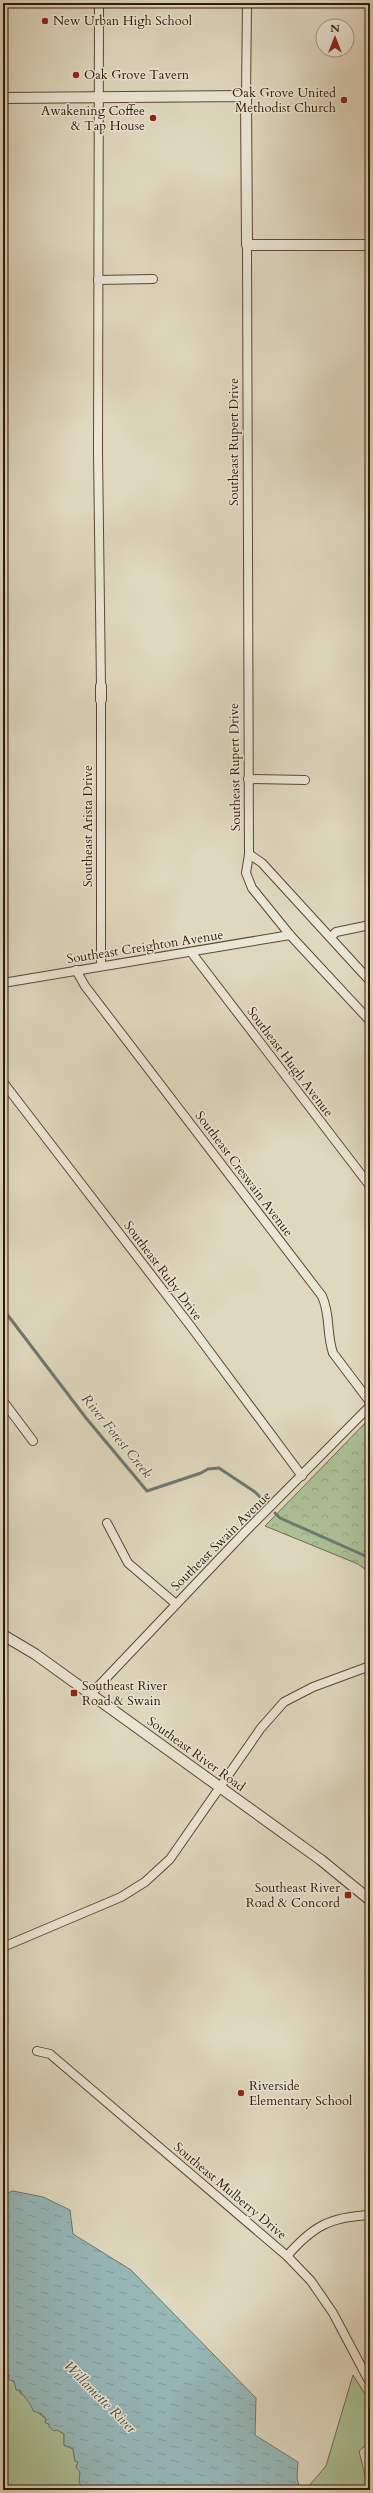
<svg xmlns="http://www.w3.org/2000/svg" width="373" height="2493" font-family="Cardo,serif">
	<style>
		.grass { fill: #acc096; stroke: #6e6c4f }
		.forest { fill: url(#forest-crowns); stroke: #6e6c4f }
		.water { fill: url(#water-ripples); stroke: #6d7872 }
		.lines { fill: none; stroke-linecap: round; stroke-linejoin: round }
		.stream { stroke: #6d7872; stroke-width: 3 }
		.minor-casing { stroke: #5c4736; stroke-width: 10 }
		.tertiary-casing { stroke: #5c4736; stroke-width: 12 }
		.minor { stroke: #eae6d5; stroke-width: 8 }
		.tertiary { stroke: #eae6d5; stroke-width: 10 }
		.poi-dot { fill: #8f2418; stroke: #eae6d5; stroke-width: 1.5 }
		.labels { text-anchor: middle; dominant-baseline: central; stroke-width: 3; stroke-linejoin: round; paint-order: stroke }
		.poi-label { font-size: 13px; fill: #301708; stroke: #eae6d5; text-anchor: start }
		.street-label { font-size: 13px; fill: #301708; stroke: #eae6d5 }
		.water-label { font-size: 14px; font-style: italic; fill: #4f473d; stroke: #eae6d5 }
	</style>
	<defs>
		<pattern id="forest-crowns" width="20" height="18" patternUnits="userSpaceOnUse"><rect width="20" height="18" fill="#acc096"/><path d="M2 6a3 3 0 1 1 6 0M12 15a3 3 0 1 1 6 0" fill="none" stroke="#94a480"/></pattern>
		<pattern id="water-ripples" width="26" height="14" patternUnits="userSpaceOnUse"><rect width="26" height="14" fill="#96b8b9"/><path d="M2 4q2-2 4 0t4 0M15 11q2-2 4 0t4 0" fill="none" stroke="#829d9e"/></pattern>
	</defs>
	<rect width="100%" height="100%" fill="#dfd8be"/>
	<filter id="stains"><feTurbulence type="fractalNoise" baseFrequency=".005" numOctaves="4"/><feColorMatrix values="0 0 0 0 .2 0 0 0 0 .09 0 0 0 0 .02 0 0 0 .5 -.17"/></filter>
	<radialGradient id="worn" r=".72"><stop offset=".6" stop-color="#630" stop-opacity="0"/><stop offset="1" stop-color="#630" stop-opacity=".3"/></radialGradient>
	<!-- grass -->
	<g class="grass">
		<polygon points="3,2364 21,2394 24,2394 36,2411 46,2419 45,2422 64,2434 64,2445 73,2449 75,2461 78,2462 76,2468 80,2472 80,2484 82,2490 3,2490"/>
		<polygon points="353,2375 370,2402 370,2442 359,2451 368,2488 366,2490 310,2490 308,2487 326,2466"/>
	</g>
	<!-- forest -->
	<polygon class="forest" points="370,1418 370,1573 358,1564 265,1526"/>
	<!-- water -->
	<path class="water" d="M 13,2191 L 43,2197 L 70,2210 L 73,2234 L 131,2270 L 256,2398 L 255,2435 L 298,2462 L 297,2478 L 300,2490 L 82,2490 L 79,2481 L 80,2472 L 76,2468 L 78,2462 L 75,2461 L 73,2449 L 64,2445 L 64,2434 L 57,2430 L 54,2431 L 49,2427 L 49,2424 L 45,2423 L 46,2419 L 42,2414 L 33,2411 C 31,2402 21,2394 20,2390 L 16,2390 L 14,2381 L 9,2380 L 9,2375 L 4,2372 L 6,2369 L 3,2364 L 3,2194 Z"/>
	<g class="lines">
		<!-- stream -->
		<g class="stream">
			<polyline points="3,1309 86,1418 147,1491 201,1473 208,1469 219,1468 255,1492 265,1502"/>
			<polyline points="275,1513 280,1518 370,1558"/>
		</g>
		<!-- minor casing -->
		<g class="minor-casing">
			<g id="minor">
				<polyline points="99,3 98,452 101,686"/>
				<polyline points="246,96 247,3"/>
				<polyline points="247,245 249,854 246,873 252,888 290,935 370,1021"/>
				<polyline points="98,280 153,279"/>
				<polyline points="101,700 101,965"/>
				<polyline points="248,779 305,780"/>
				<polyline points="249,854 262,863 370,981"/>
				<polyline points="331,937 336,932 370,925"/>
				<polyline points="191,952 370,1186"/>
				<path d="M 76,970 L 85,986 L 322,1296 C 331,1316 326,1333 333,1353 L 370,1402"/>
				<polyline points="3,983 290,935"/>
				<polyline points="3,1082 192,1328 302,1476"/>
				<polyline points="3,1401 33,1441"/>
				<polyline points="107,1523 128,1563 176,1604"/>
				<polyline points="91,1694 244,1533 370,1406"/>
				<polyline points="3,1947 121,1897 145,1882 170,1859 261,1728 284,1702 313,1687 370,1666"/>
				<polyline points="37,2051 50,2054 287,2256 311,2281 333,2313 370,2383"/>
				<path d="M 287,2256 C 313,2226 330,2217 370,2215"/>
			</g>
		</g>
		<!-- tertiary casing -->
		<g class="tertiary-casing">
			<g id="tertiary">
				<polyline points="3,98 246,96 247,245 370,245"/>
				<polyline points="101,686 101,700"/>
				<polyline points="3,1635 35,1654 321,1860 370,1900"/>
			</g>
		</g>
		<!-- minor -->
		<use href="#minor" class="minor"/>
		<!-- tertiary -->
		<use href="#tertiary" class="tertiary"/>
	</g>
	<!-- markers -->
	<g class="poi-dot">
		<circle cx="45" cy="21" r="4"/>
		<circle cx="76" cy="75" r="4"/>
		<circle cx="344" cy="100" r="4"/>
		<circle cx="153" cy="118" r="4"/>
		<rect x="70" y="1689" width="8" height="8" rx="2"/>
		<rect x="344" y="1891" width="8" height="8" rx="2"/>
		<circle cx="241" cy="2093" r="4"/>
	</g>
	<g class="labels">
		<!-- poi labels -->
		<g class="poi-label">
			<text x="53" y="21">New Urban High School</text>
			<text x="84" y="75">Oak Grove Tavern</text>
			<text x="336" y="93" text-anchor="end">Oak Grove United<tspan x="336" dy="15">Methodist Church</tspan></text>
			<text x="145" y="111" text-anchor="end">Awakening Coffee<tspan x="145" dy="15">&amp; Tap House</tspan></text>
			<text x="82" y="1686">Southeast River<tspan x="82" dy="15">Road &amp; Swain</tspan></text>
			<text x="340" y="1888" text-anchor="end">Southeast River<tspan x="340" dy="15">Road &amp; Concord</tspan></text>
			<text x="249" y="2086">Riverside<tspan x="249" dy="15">Elementary School</tspan></text>
		</g>
		<!-- street labels -->
		<g class="street-label">
			<text transform="translate(234 442) rotate(-90)">Southeast Rupert Drive</text>
			<text transform="translate(235 767) rotate(-91)">Southeast Rupert Drive</text>
			<text transform="translate(88 826) rotate(-90)">Southeast Arista Drive</text>
			<text transform="translate(145 947) rotate(-9)">Southeast Creighton Avenue</text>
			<text transform="translate(290 1062) rotate(53)">Southeast Hugh Avenue</text>
			<text transform="translate(244 1174) rotate(53)">Southeast Creswain Avenue</text>
			<text transform="translate(163 1271) rotate(53)">Southeast Ruby Drive</text>
			<text transform="translate(221 1541) rotate(-45)">Southeast Swain Avenue</text>
			<text transform="translate(196 1754) rotate(36)">Southeast River Road</text>
			<text transform="translate(230 2191) rotate(40)">Southeast Mulberry Drive</text>
		</g>
		<!-- water labels -->
		<g class="water-label">
			<text transform="translate(117 1436) rotate(51)">River Forest Creek</text>
			<text transform="translate(100 2397) rotate(45)">Willamette River</text>
		</g>
	</g>
	<!-- margin -->
	<rect width="373" height="2493" fill="none" stroke="#dfd8be" stroke-width="16"/>
	<rect x="4" y="4" width="365" height="2485" fill="none" stroke="#301708" stroke-width="2"/>
	<rect x="8" y="8" width="357" height="2477" fill="none" stroke="#301708"/>
	<!-- north arrow -->
	<g transform="translate(335 38)"><circle r="19" fill="#eae6d5" stroke="#a09383"/>
	<path d="M0-3L7 15L0 10L-7 15Z" fill="#8f2418"/>
	<text y="-6" font-size="11" font-weight="bold" text-anchor="middle" fill="#301708">N</text>
	</g>
	<rect width="100%" height="100%" filter="url(#stains)"/>
	<rect width="100%" height="100%" fill="url(#worn)"/>
</svg>
